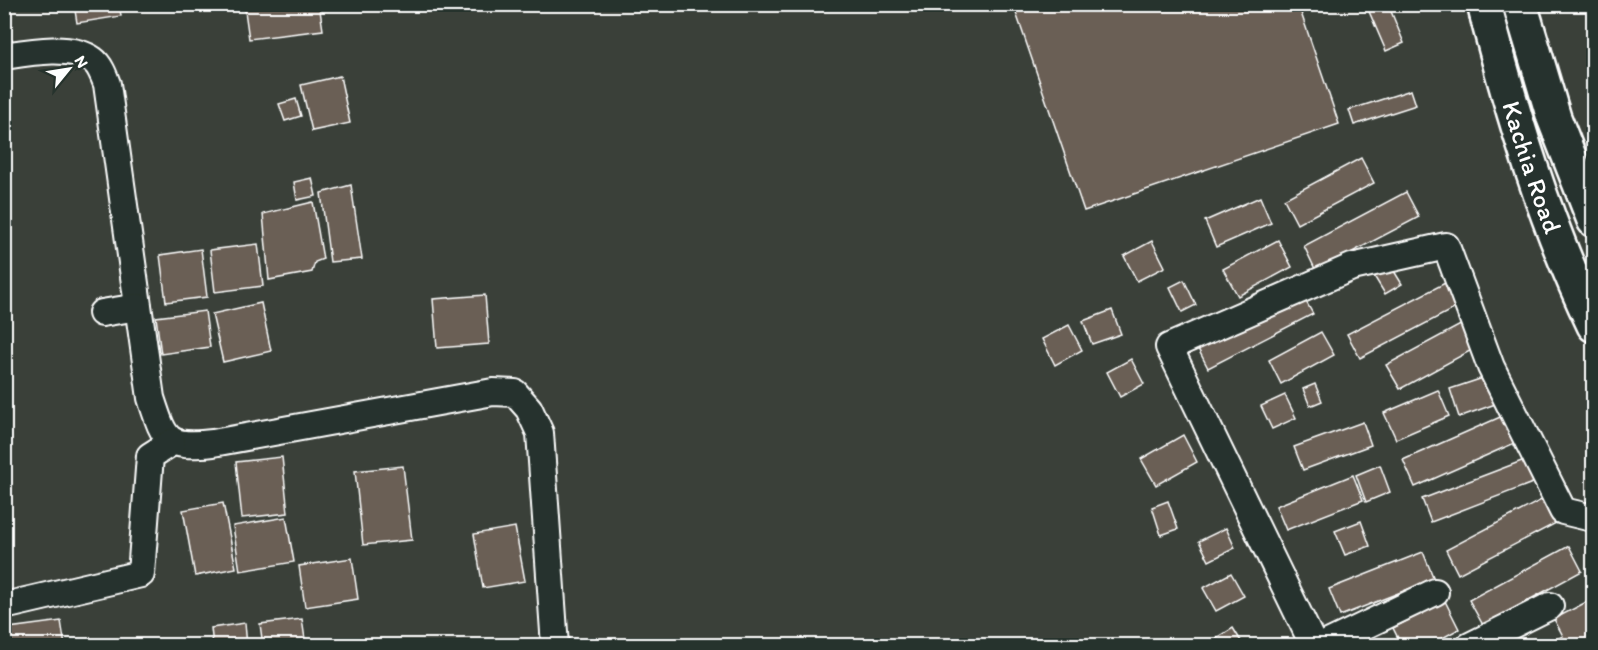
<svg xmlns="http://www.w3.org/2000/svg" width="1598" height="650" font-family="Itim,sans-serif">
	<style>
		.building { fill: #6a5f55; stroke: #fff; stroke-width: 1.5 }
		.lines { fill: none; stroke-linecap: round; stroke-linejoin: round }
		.minor-casing { stroke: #fff; stroke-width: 30 }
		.trunk-casing { stroke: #fff; stroke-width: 38 }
		.minor { stroke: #26332d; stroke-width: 26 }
		.trunk { stroke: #26332d; stroke-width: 33 }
		.labels { text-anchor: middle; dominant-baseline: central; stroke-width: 4.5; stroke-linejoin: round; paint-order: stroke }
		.street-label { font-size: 26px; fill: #fff; stroke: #26332d }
	</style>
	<rect width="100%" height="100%" fill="#3a4039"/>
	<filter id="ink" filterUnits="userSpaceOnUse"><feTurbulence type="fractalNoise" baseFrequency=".0167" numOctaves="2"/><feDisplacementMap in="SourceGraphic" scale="12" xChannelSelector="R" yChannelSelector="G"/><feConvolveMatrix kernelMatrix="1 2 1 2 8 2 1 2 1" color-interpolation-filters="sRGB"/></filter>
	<g filter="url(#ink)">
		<!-- building -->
		<g class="building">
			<polygon points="74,4 119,4 121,16 77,23"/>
			<polygon points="244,4 319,4 323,30 249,39"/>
			<polygon points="1013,4 1298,4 1339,124 1084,211"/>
			<polygon points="1378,4 1388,4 1404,43 1386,51 1368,9"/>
			<polygon points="340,76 350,123 312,131 301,85"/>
			<polygon points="1411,90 1416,105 1354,125 1349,110"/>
			<polygon points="296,99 301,116 285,121 279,104"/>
			<polygon points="1361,158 1374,183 1297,224 1284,199"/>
			<polygon points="312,178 316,196 297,200 294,182"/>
			<polygon points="351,185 362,259 330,262 321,193"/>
			<polygon points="1406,192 1419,217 1316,271 1304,246"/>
			<polygon points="1260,197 1271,223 1216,247 1205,221"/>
			<polygon points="313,202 323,259 315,262 312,272 269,280 263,214"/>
			<polygon points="1278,240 1292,267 1238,296 1223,269"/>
			<polygon points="1152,241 1165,267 1137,281 1124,256"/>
			<polygon points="258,244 263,286 215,292 210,250"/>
			<polygon points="201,249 207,297 166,302 160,255"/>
			<polygon points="1386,258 1402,284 1385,294 1369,268"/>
			<polygon points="1184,280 1196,305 1182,312 1170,287"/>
			<polygon points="1447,282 1459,306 1360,358 1347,334"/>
			<polygon points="1300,291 1313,314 1208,368 1193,339"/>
			<polygon points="485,295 489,344 437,348 433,299"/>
			<polygon points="261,303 271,351 223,362 212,314"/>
			<polygon points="1112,310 1121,334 1092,344 1083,321"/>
			<polygon points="205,311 210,347 161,354 156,317"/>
			<polygon points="1466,322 1479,346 1400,389 1386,365"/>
			<polygon points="1069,325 1082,350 1055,365 1042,339"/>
			<polygon points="1321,332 1334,355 1281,384 1269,360"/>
			<polygon points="1131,359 1144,384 1120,397 1107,372"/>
			<polygon points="1492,375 1501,402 1459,417 1450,389"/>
			<polygon points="1315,384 1322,401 1310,406 1303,389"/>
			<polygon points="1438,390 1449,416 1396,439 1384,413"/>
			<polygon points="1285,395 1296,418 1272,429 1261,406"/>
			<polygon points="1507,414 1519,441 1415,487 1403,460"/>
			<polygon points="1363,422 1371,445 1303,470 1294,447"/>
			<polygon points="1183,435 1197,462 1156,485 1141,459"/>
			<polygon points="282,457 288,513 242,518 236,462"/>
			<polygon points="1527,459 1535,482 1431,522 1422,499"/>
			<polygon points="1380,465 1390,492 1366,502 1356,475"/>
			<polygon points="403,466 412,540 363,545 355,471"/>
			<polygon points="1353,475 1363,500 1286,530 1276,506"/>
			<polygon points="1547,497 1560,521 1458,574 1446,550"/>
			<polygon points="1168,501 1178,529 1161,535 1152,507"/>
			<polygon points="223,503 236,568 195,576 183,510"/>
			<polygon points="286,517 294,562 240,571 233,526"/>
			<polygon points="1361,521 1370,546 1345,555 1335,531"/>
			<polygon points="515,527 525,581 483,588 474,534"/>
			<polygon points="1226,528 1235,548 1209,561 1199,541"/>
			<polygon points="1569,546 1582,571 1483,625 1469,600"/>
			<polygon points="1423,552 1434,579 1340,616 1329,589"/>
			<polygon points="352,558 358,599 305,607 299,566"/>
			<polygon points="1231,573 1244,596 1216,611 1203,588"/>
			<polygon points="1594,598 1594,646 1544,646 1563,636 1554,619"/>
			<polygon points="1445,601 1459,629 1428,646 1402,646 1393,628"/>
			<polygon points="302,619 306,646 263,646 260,624"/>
			<polygon points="61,621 65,646 4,646 4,643 11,642 9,628"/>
			<polygon points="245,623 247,646 213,646 211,628"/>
			<polygon points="1233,628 1244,646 1206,646 1206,645"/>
			<polygon points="1512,629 1521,646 1480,646"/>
		</g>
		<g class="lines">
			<!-- minor casing -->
			<g class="minor-casing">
				<g id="minor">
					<path d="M 4,56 C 29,52 72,44 93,60 C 100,65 104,76 107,84 L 151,398 C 165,441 166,448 213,443 L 493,392 L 515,393 L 529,409 L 540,433 L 555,646"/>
					<polyline points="102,313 138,307"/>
					<polyline points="4,606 141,574 150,456 172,442"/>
					<polyline points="1314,646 1169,347 1352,267 1446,246 1491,367 1563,511 1588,517 1594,514"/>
					<polyline points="1322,646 1435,592"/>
					<polyline points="1470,646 1550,606"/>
				</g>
			</g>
			<!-- trunk casing -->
			<g class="trunk-casing">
				<g id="trunk">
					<path id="s1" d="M 1484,4 C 1512,114 1545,223 1594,325"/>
					<polyline points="1520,4 1554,118 1594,220"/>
				</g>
			</g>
			<!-- minor -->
			<use href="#minor" class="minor"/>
			<!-- trunk -->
			<use href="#trunk" class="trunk"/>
		</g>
	</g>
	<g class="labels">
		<!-- street labels -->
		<g class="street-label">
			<text stroke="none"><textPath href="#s1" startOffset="170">Kachia Road</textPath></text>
		</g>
	</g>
	<!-- margin -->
	<rect width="1598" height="650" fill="none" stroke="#26332d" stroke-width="24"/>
	<rect x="12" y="12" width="1574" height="626" fill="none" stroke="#fff" stroke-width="2" filter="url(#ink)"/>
	<!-- north arrow -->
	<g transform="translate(69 69) rotate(60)" stroke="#26332d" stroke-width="4.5" paint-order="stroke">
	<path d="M0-4.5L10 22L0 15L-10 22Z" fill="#ffffff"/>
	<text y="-9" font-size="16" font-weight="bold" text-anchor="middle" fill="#ffffff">N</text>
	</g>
</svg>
